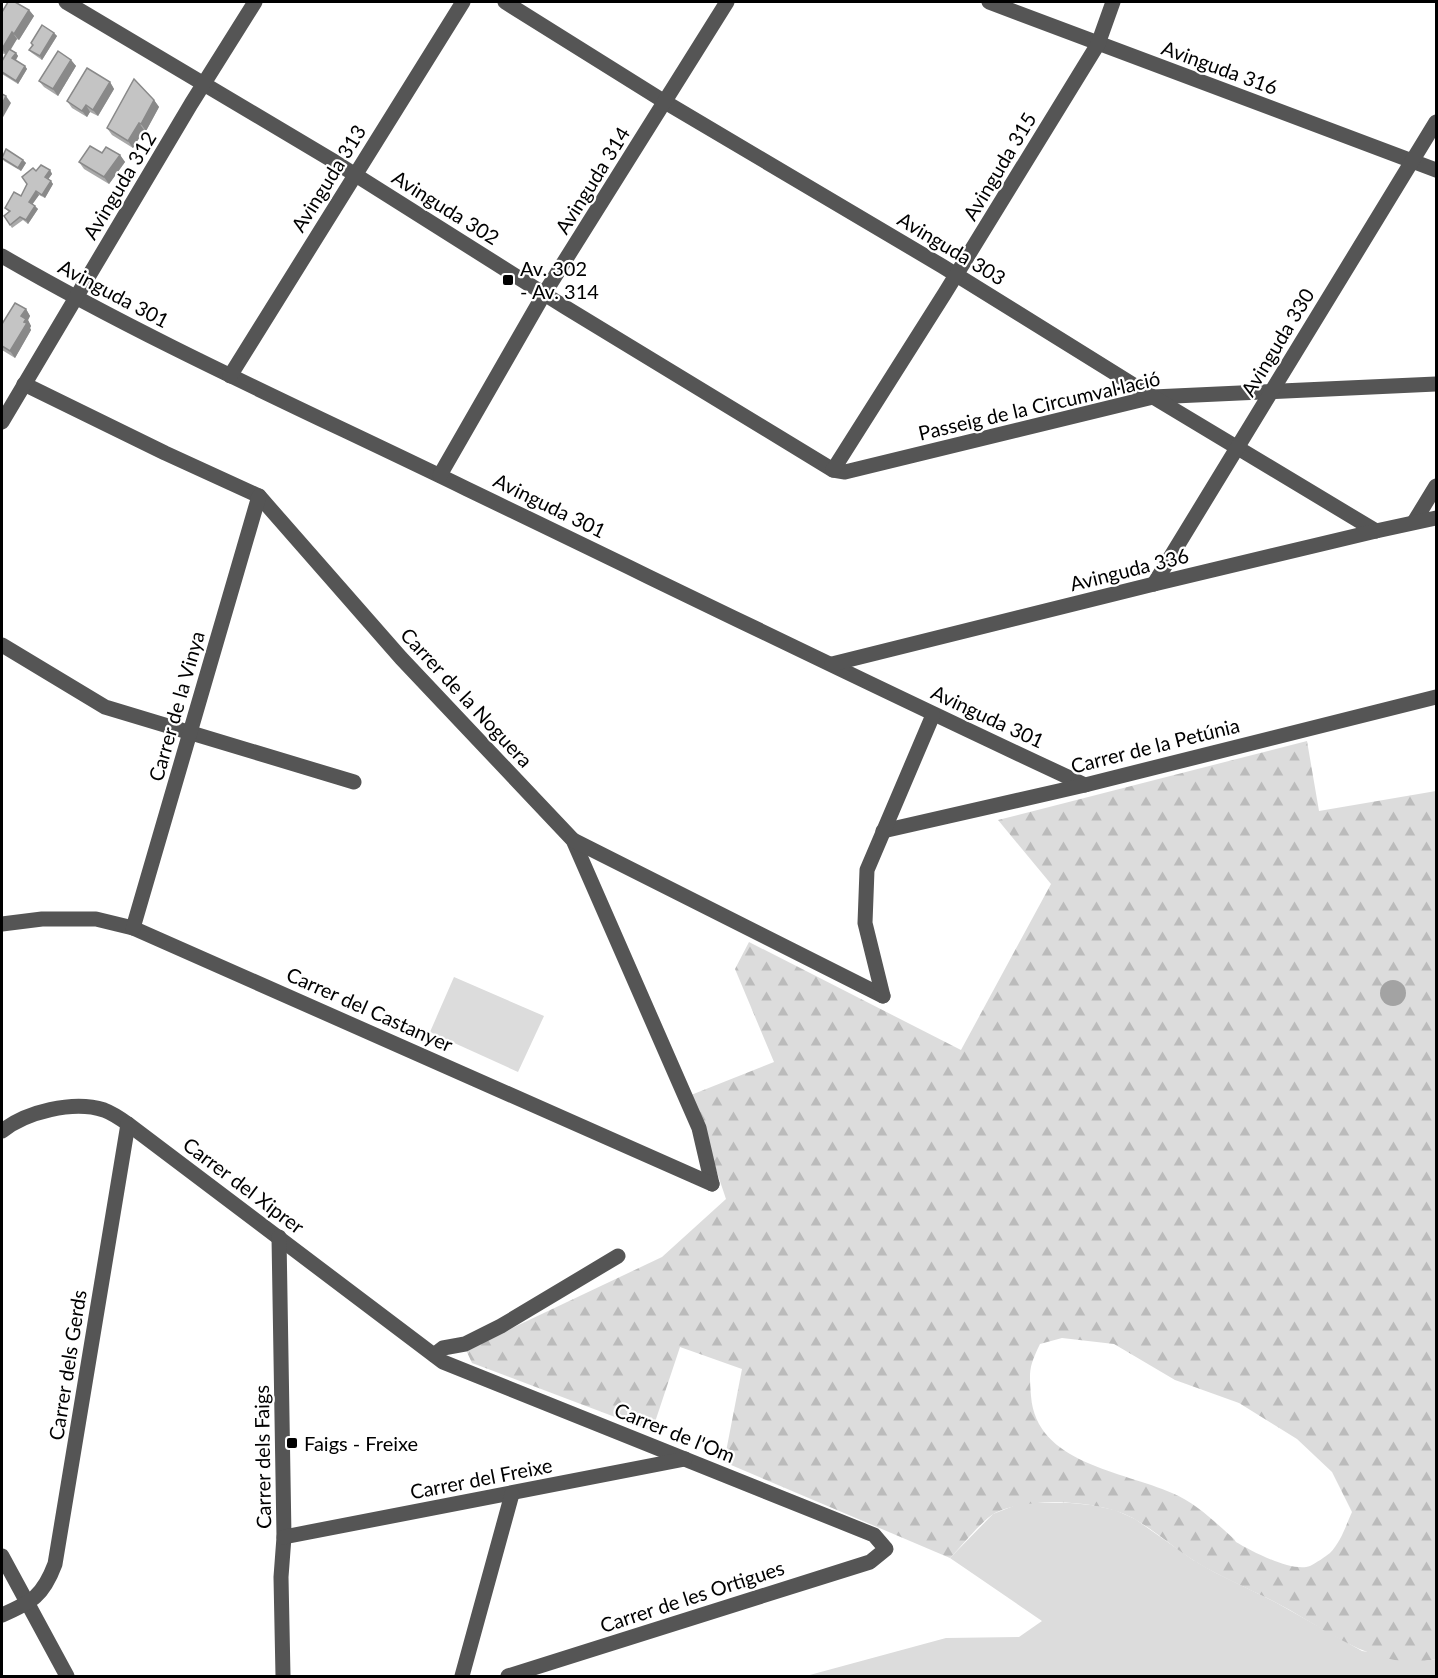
<svg xmlns="http://www.w3.org/2000/svg" width="1438" height="1678" font-family="Lato,sans-serif">
	<style>
		.grass { fill: #dcdcdc }
		.forest { fill: url(#forest-firs); fill-rule: evenodd }
		.water { fill: #a3a3a3 }
		.lines { fill: none; stroke-linecap: round; stroke-linejoin: round }
		.minor { stroke: #555; stroke-width: 15 }
		.wall { fill: #a9a9a9 }
		.shaded-wall { fill: #898989 }
		.building { fill: #c4c4c4; stroke: #898989; stroke-width: 1.5 }
		.poi-dot { fill: #000; stroke: #fff; stroke-width: 2 }
		.labels { text-anchor: middle; dominant-baseline: central; stroke-width: 4.5; stroke-linejoin: round; paint-order: stroke }
		.street-label { font-size: 20px; fill: #000; stroke: #fff }
		.poi-label { font-size: 20px; fill: #000; stroke: #fff; text-anchor: start }
	</style>
	<defs>
		<pattern id="forest-firs" width="22" height="20" patternUnits="userSpaceOnUse" patternTransform="scale(1.5)"><rect width="22" height="20" fill="#dcdcdc"/><path d="M5 1l3.5 6h-7zM16 11l3.5 6h-7z" fill="#bbb"/></pattern>
	</defs>
	<rect width="100%" height="100%" fill="#fff"/>
	<!-- grass -->
	<g class="grass">
		<polygon points="454,977 544,1016 518,1072 430,1032"/>
		<polygon points="1021,1503 1070,1503 1091,1505 1115,1510 1135,1519 1193,1560 1214,1572 1275,1602 1362,1651 1426,1661 1436,1659 1436,1676 806,1676 946,1638 1019,1637 1042,1621 950,1558 993,1514"/>
	</g>
	<!-- forest -->
	<path class="forest" d="M 1307,741 L 1319,811 L 1436,791 L 1436,1659 C 1376,1673 1324,1627 1273,1601 C 1247,1588 1221,1577 1196,1562 C 1175,1549 1157,1532 1136,1520 C 1104,1500 1029,1496 995,1513 C 982,1520 961,1547 950,1558 L 724,1462 L 742,1369 L 680,1347 L 652,1431 L 472,1363 L 466,1350 L 662,1257 L 726,1199 L 691,1095 L 774,1062 L 735,969 L 749,942 L 961,1050 L 1051,884 L 998,820 ZM 1062,1338 L 1114,1344 L 1175,1380 L 1239,1403 L 1297,1439 L 1332,1472 L 1352,1512 C 1346,1525 1341,1542 1330,1553 C 1325,1557 1316,1563 1310,1566 C 1293,1573 1251,1551 1236,1542 L 1234,1539 C 1215,1522 1196,1503 1172,1493 C 1123,1471 1036,1464 1031,1396 C 1029,1370 1029,1367 1040,1344 Z"/>
	<!-- water -->
	<circle class="water" cx="1393" cy="993" r="13"/>
	<g class="lines">
		<!-- minor -->
		<g class="minor">
			<polyline points="66,2 335,162 565,307 833,470 845,472 1153,397 1436,384"/>
			<polyline points="505,2 665,102 942,266 1153,397 1376,531"/>
			<polyline points="989,2 1436,170"/>
			<path d="M 2,256 C 152,343 311,413 467,489 C 673,588 878,689 1085,785"/>
			<polyline points="230,376 463,2"/>
			<polyline points="24,384 165,453 259,496 401,658 573,840 699,1128 712,1184"/>
			<polyline points="2,422 191,104 255,2"/>
			<polyline points="833,470 945,293 1098,44 1113,2"/>
			<polyline points="440,475 544,294 727,2"/>
			<polyline points="1414,522 1436,486"/>
			<polyline points="1154,584 1436,122"/>
			<polyline points="2,645 105,707 354,782"/>
			<polyline points="832,664 1154,584 1376,531 1436,518"/>
			<polyline points="883,831 1085,785 1436,697"/>
			<polyline points="573,840 883,996"/>
			<polyline points="2,924 42,919 96,919 133,928 712,1184"/>
			<polyline points="133,928 259,496"/>
			<polyline points="883,996 865,923 867,870 933,715"/>
			<path d="M 2,1131 C 26,1112 73,1100 104,1110 C 112,1113 121,1119 128,1124 L 443,1362 L 874,1535 L 886,1549 L 870,1562 L 508,1676"/>
			<polyline points="279,1237 284,1537 281,1577 283,1676"/>
			<polyline points="434,1355 443,1348 465,1344 501,1326 618,1256"/>
			<polyline points="284,1537 685,1459"/>
			<polyline points="2,1556 67,1676"/>
			<path d="M 2,1615 C 32,1602 43,1596 55,1564 L 128,1124"/>
			<polyline points="462,1676 512,1494"/>
		</g>
	</g>
	<!-- wall -->
	<g class="wall">
		<polygon points="29,10 34,16 19,40 17,39 10,49 16,53 18,56 15,60 25,66 27,69 18,84 2,74 2,60 2,61 6,55 2,53 2,12"/>
		<polygon points="54,33 57,36 42,60 32,53 29,50 32,45 31,43"/>
		<polygon points="71,60 76,66 58,96 44,87 39,81"/>
		<polygon points="110,82 114,89 98,116 90,112 87,117 72,108 67,101"/>
		<polygon points="154,100 159,107 146,131 144,130 133,148 112,135 107,128"/>
		<polygon points="102,153 120,155 125,162 109,184 84,169 79,162"/>
		<polygon points="2,158 23,160 26,163 21,171 4,161"/>
		<polygon points="50,170 52,174 48,179 53,184 45,198 39,195 32,204 38,209 28,224 23,220 12,228 4,216 9,212 5,208 21,196 36,171"/>
		<polygon points="26,309 30,316 28,320 31,326 30,328 31,330 15,358 2,350 2,324"/>
	</g>
	<!-- shaded-wall -->
	<g class="shaded-wall">
		<polygon points="29,10 34,16 19,40 14,34"/>
		<polygon points="12,32 17,39 7,56 2,49"/>
		<polygon points="54,33 57,36 42,60 40,56"/>
		<polygon points="16,53 18,56 15,62 12,58"/>
		<polygon points="71,60 76,66 58,96 53,89"/>
		<polygon points="25,66 27,69 18,84 16,81"/>
		<polygon points="110,82 114,89 98,116 93,110"/>
		<polygon points="6,96 11,103 2,119 2,104"/>
		<polygon points="154,100 159,107 146,131 141,124"/>
		<polygon points="86,105 90,112 87,117 82,111"/>
		<polygon points="139,123 144,130 133,148 128,141"/>
		<polygon points="120,155 125,162 109,184 104,177"/>
		<polygon points="23,160 26,163 21,171 18,168"/>
		<polygon points="50,170 52,174 47,181 45,177"/>
		<polygon points="51,181 53,184 45,198 42,195"/>
		<polygon points="36,191 39,195 32,205 29,202"/>
		<polygon points="35,206 38,209 28,224 26,220"/>
		<polygon points="26,309 30,316 28,320 31,326 30,328 31,330 15,358 10,351 21,316"/>
	</g>
	<!-- building -->
	<g class="building">
		<polygon points="8,2 15,2 29,10 14,34 12,32 2,49 2,12"/>
		<polygon points="42,25 54,33 40,56 29,50 33,45 31,43"/>
		<polygon points="9,49 16,53 12,58 25,66 16,81 2,72 2,60 2,61"/>
		<polygon points="58,51 71,60 53,89 39,81"/>
		<polygon points="87,68 110,82 93,110 86,105 82,111 67,101"/>
		<polygon points="134,79 154,100 141,124 139,123 128,141 107,128"/>
		<polygon points="2,94 6,96 2,104"/>
		<polygon points="90,146 102,153 106,147 120,155 104,177 79,162"/>
		<polygon points="6,149 23,160 18,168 2,158"/>
		<polygon points="41,165 50,170 45,177 51,181 42,195 36,191 29,202 35,206 26,220 20,217 10,225 4,216 10,211 5,208 14,192 21,196 27,184 22,177 33,168 36,171"/>
		<polygon points="15,303 26,309 21,316 26,319 24,322 27,323 10,351 2,346 2,324"/>
	</g>
	<!-- markers -->
	<g class="poi-dot">
		<rect x="502" y="274" width="12" height="12" rx="3"/>
		<rect x="286" y="1437" width="12" height="12" rx="3"/>
	</g>
	<g class="labels">
		<!-- street labels -->
		<g class="street-label">
			<text transform="translate(1220 67) rotate(20)">Avinguda 316</text>
			<text transform="translate(999 166) rotate(-59)">Avinguda 315</text>
			<text transform="translate(328 178) rotate(-58)">Avinguda 313</text>
			<text transform="translate(592 180) rotate(-58)">Avinguda 314</text>
			<text transform="translate(119 185) rotate(-59)">Avinguda 312</text>
			<text transform="translate(446 207) rotate(32)">Avinguda 302</text>
			<text transform="translate(952 248) rotate(31)">Avinguda 303</text>
			<text transform="translate(114 293) rotate(28)">Avinguda 301</text>
			<text transform="translate(1277 342) rotate(-59)">Avinguda 330</text>
			<text transform="translate(1039 405) rotate(-13)">Passeig de la Circumval·lació</text>
			<text transform="translate(550 505) rotate(26)">Avinguda 301</text>
			<text transform="translate(1129 569) rotate(-14)">Avinguda 336</text>
			<text transform="translate(467 697) rotate(47)">Carrer de la Noguera</text>
			<text transform="translate(176 706) rotate(-74)">Carrer de la Vinya</text>
			<text transform="translate(988 716) rotate(25)">Avinguda 301</text>
			<text transform="translate(1155 745) rotate(-14)">Carrer de la Petúnia</text>
			<text transform="translate(370 1009) rotate(24)">Carrer del Castanyer</text>
			<text transform="translate(244 1185) rotate(37)">Carrer del Xiprer</text>
			<text transform="translate(67 1365) rotate(-81)">Carrer dels Gerds</text>
			<text transform="translate(675 1432) rotate(22)">Carrer de l'Om</text>
			<text transform="translate(262 1457) rotate(-91)">Carrer dels Faigs</text>
			<text transform="translate(481 1478) rotate(-11)">Carrer del Freixe</text>
			<text transform="translate(692 1596) rotate(-18)">Carrer de les Ortigues</text>
		</g>
		<!-- poi labels -->
		<g class="poi-label">
			<text x="520" y="268">Av. 302<tspan x="520" dy="23">- Av. 314</tspan></text>
			<text x="304" y="1443">Faigs - Freixe</text>
		</g>
	</g>
	<!-- border -->
	<rect width="1438" height="1678" fill="none" stroke="#000000" stroke-width="6"/>
</svg>
